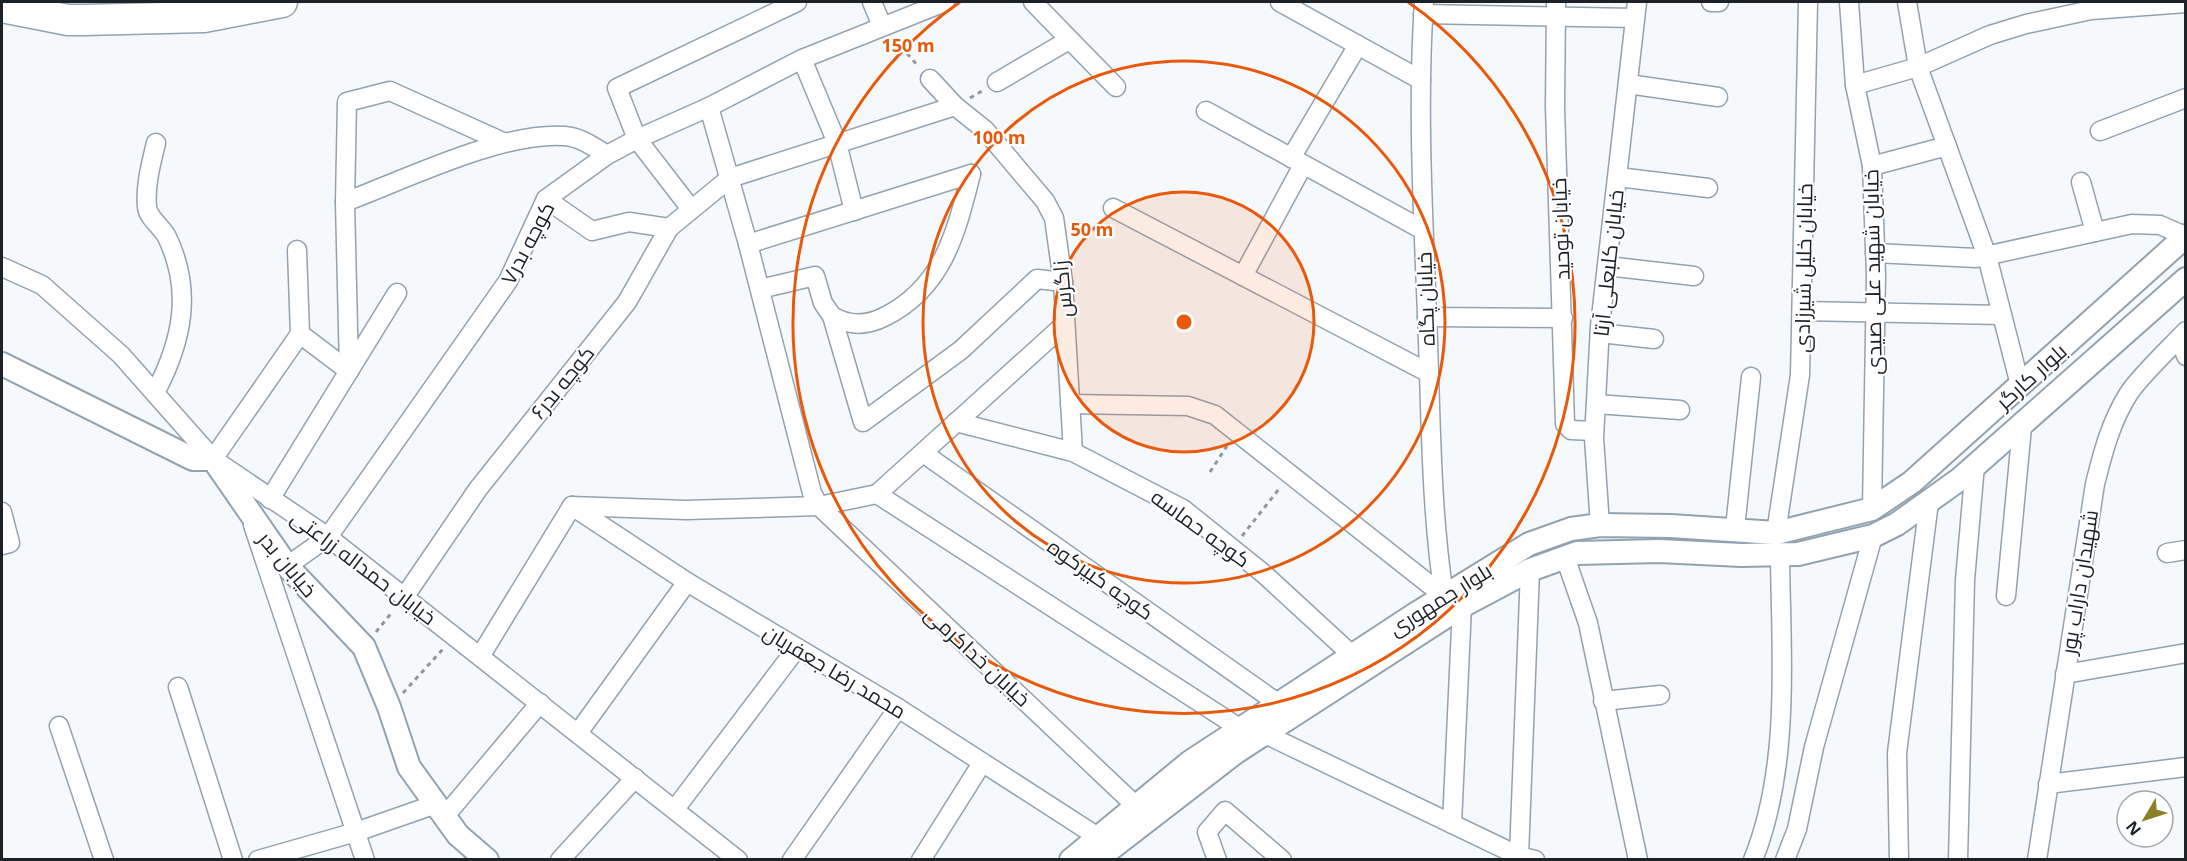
<svg xmlns="http://www.w3.org/2000/svg" width="2187" height="861" font-family="'Noto Sans',Cairo,sans-serif">
	<style>
		.lines { fill: none; stroke-linecap: round; stroke-linejoin: round }
		.minor-casing { stroke: #93a2af; stroke-width: 21 }
		.tertiary-casing { stroke: #93a2af; stroke-width: 26 }
		.trunk-casing { stroke: #93a2af; stroke-width: 33 }
		.path { stroke: #919699; stroke-width: 3; stroke-dasharray: 4.5 4.5; stroke-linecap: butt }
		.minor { stroke: #fff; stroke-width: 18 }
		.tertiary { stroke: #fff; stroke-width: 22 }
		.trunk { stroke: #fff; stroke-width: 30 }
		.ring { fill: none; stroke: #e8590c; stroke-width: 3 }
		.labels { text-anchor: middle; dominant-baseline: central; stroke-width: 4.5; stroke-linejoin: round; paint-order: stroke }
		.street-label { font-size: 21px; fill: #1c2227; stroke: #fff }
		.centre { fill: #e8590c; stroke: #fff; stroke-width: 3 }
		.ring-label { font-size: 18px; text-anchor: middle; font-weight: bold; fill: #e8590c; stroke: #fff; stroke-width: 4.5; stroke-linejoin: round; paint-order: stroke }
	</style>
	<rect width="100%" height="100%" fill="#f6f9fc"/>
	<g class="lines">
		<!-- minor casing -->
		<g class="minor-casing">
			<g id="minor">
				<polyline points="872,2 882,26"/>
				<polyline points="1033,2 1116,87"/>
				<polyline points="1280,2 1421,80"/>
				<path d="M 1424,2 C 1417,106 1423,210 1427,315 C 1431,409 1430,503 1444,596"/>
				<polyline points="1556,2 1555,107 1565,424 1571,430 1594,431"/>
				<polyline points="1711,2 1719,2"/>
				<polyline points="1849,2 1855,85 1872,166 1876,275 1872,509"/>
				<polyline points="1907,2 1918,67 1987,256 2020,385"/>
				<polyline points="1423,14 1635,18"/>
				<polyline points="802,59 837,143 854,211"/>
				<polyline points="930,79 955,106 985,130 1045,201 1054,218 1063,282 1073,452"/>
				<polyline points="997,82 1069,40"/>
				<polyline points="1628,84 1718,97"/>
				<polyline points="1855,85 1918,67 1990,35 2026,24 2091,10 2186,3"/>
				<polyline points="709,107 748,244 812,493 819,506 1136,806"/>
				<polyline points="1206,111 1423,230"/>
				<polyline points="2100,131 2186,98"/>
				<polyline points="1291,158 1358,45"/>
				<polyline points="1872,166 1947,146"/>
				<polyline points="1618,177 1708,188"/>
				<polyline points="2081,182 2095,232"/>
				<polyline points="546,199 592,231 629,222 669,228"/>
				<path d="M 345,202 C 404,180 503,131 565,136 C 580,137 594,147 607,155"/>
				<polyline points="1113,208 1427,372"/>
				<polyline points="691,209 637,139 617,88 797,2"/>
				<polyline points="748,244 971,174"/>
				<polyline points="1875,253 1976,258 2132,224 2160,225 2185,236"/>
				<polyline points="1607,266 1694,276"/>
				<polyline points="2,267 42,285 121,355 213,459 328,537 738,860"/>
				<polyline points="1243,276 1303,165"/>
				<polyline points="760,289 815,276 823,303 832,316 863,422 961,350 1037,279 1063,282"/>
				<polyline points="1802,311 2002,315"/>
				<path d="M 832,316 C 849,326 866,326 884,317 C 943,288 956,233 971,174"/>
				<polyline points="1427,317 1563,318"/>
				<polyline points="1600,333 1654,339"/>
				<polyline points="300,334 349,371"/>
				<polyline points="2180,338 2186,356"/>
				<polyline points="349,371 345,202 347,102 390,91 503,142"/>
				<path d="M 156,391 C 182,341 193,291 167,237 C 162,227 148,218 147,207 C 145,185 151,164 156,143"/>
				<polyline points="1070,404 1188,406 1215,415 1444,596"/>
				<polyline points="1596,404 1680,410"/>
				<polyline points="956,422 1073,452 1183,509 1264,574 1352,655"/>
				<polyline points="923,453 1279,704"/>
				<polyline points="213,459 300,334 297,250"/>
				<polyline points="877,494 1241,729"/>
				<polyline points="270,499 397,293"/>
				<polyline points="572,506 687,582 898,708 1098,837"/>
				<polyline points="572,506 686,510 819,506 877,494 1065,324"/>
				<polyline points="2,512 10,543 2,545"/>
				<polyline points="253,525 365,860"/>
				<polyline points="1600,525 1594,438 1600,326 1637,2"/>
				<polyline points="1735,528 1751,377"/>
				<polyline points="1776,533 1800,375 1808,2"/>
				<polyline points="2167,553 2186,550"/>
				<polyline points="1565,557 1588,623 1638,860"/>
				<polyline points="287,566 328,537 508,281 546,199 607,155 637,139 709,107 802,59 945,2"/>
				<polyline points="405,596 478,489 627,302 669,228 730,178 955,106"/>
				<polyline points="2006,596 2022,427"/>
				<polyline points="481,655 572,506"/>
				<polyline points="2065,674 2186,653"/>
				<polyline points="178,687 233,860"/>
				<polyline points="1603,701 1660,695"/>
				<polyline points="59,726 104,860"/>
				<polyline points="578,733 687,582"/>
				<polyline points="1265,734 1519,856 1535,860"/>
				<polyline points="2048,784 2186,767"/>
				<polyline points="675,809 797,648"/>
				<polyline points="445,816 540,703"/>
				<polyline points="1452,824 1462,606"/>
				<polyline points="1519,856 1530,570"/>
				<polyline points="258,860 356,832 436,804"/>
				<polyline points="560,860 635,778"/>
				<polyline points="792,860 898,708"/>
				<polyline points="921,860 982,763"/>
				<polyline points="1217,860 1207,832 1225,811 1282,860"/>
				<path d="M 1753,860 C 1791,765 1781,656 1780,556"/>
				<polyline points="1785,860 1797,829 1814,747 1873,536"/>
				<polyline points="1899,860 1897,753 1929,502"/>
				<polyline points="1958,860 1965,580 1975,465"/>
				<path d="M 2037,860 L 2095,484 C 2103,452 2111,421 2129,393 C 2141,375 2170,348 2186,331"/>
			</g>
		</g>
		<!-- tertiary casing -->
		<g class="tertiary-casing">
			<g id="tertiary">
				<polyline points="2,364 193,459 213,459 287,566 364,647 389,707 409,767 458,835 487,860"/>
				<polyline points="1071,860 1190,762 1417,613 1529,544 1571,529 1600,525 1671,526 1776,533 1872,509 1912,482 2186,236"/>
				<polyline points="1096,860 1236,752 1462,606 1530,570 1577,553 1659,551 1741,555 1798,554 1873,536 1897,524 1960,479 2186,279"/>
			</g>
		</g>
		<!-- trunk casing -->
		<g class="trunk-casing">
			<polyline id="trunk" points="2,7 68,20 84,20 204,17 282,2"/>
		</g>
		<!-- path -->
		<g class="path">
			<polyline points="895,40 919,67"/>
			<polyline points="970,98 982,91"/>
			<polyline points="1210,472 1227,446"/>
			<polyline points="1242,536 1279,489"/>
			<polyline points="376,632 393,611"/>
			<polyline points="403,693 443,649"/>
		</g>
		<!-- minor -->
		<use href="#minor" class="minor"/>
		<!-- tertiary -->
		<use href="#tertiary" class="tertiary"/>
		<!-- trunk -->
		<use href="#trunk" class="trunk"/>
	</g>
	<!-- distance rings -->
	<circle cx="1184" cy="322" r="130" fill="#e8590c" fill-opacity=".12"/>
	<g class="ring">
		<circle cx="1184" cy="322" r="130"/>
		<circle cx="1184" cy="322" r="261"/>
		<path d="M1408 2A391 391 0 1 1 960 2"/>
	</g>
	<g class="labels">
		<!-- street labels -->
		<g class="street-label">
			<text transform="translate(1560 229) rotate(-92)">خیابان توحید</text>
			<text transform="translate(527 243) rotate(-62)">کوچه بدر۷</text>
			<text transform="translate(1608 263) rotate(-84)">خیابان کلبعلی آرتا</text>
			<text transform="translate(1803 268) rotate(-89)">خیابان خلیل شیرزادی</text>
			<text transform="translate(1872 272) rotate(-91)">خیابان شهید علی صیدی</text>
			<text transform="translate(1062 289) rotate(-95)">زاگرس</text>
			<text transform="translate(1425 299) rotate(-92)">خیابان پگاه</text>
			<text transform="translate(2031 376) rotate(-42)">بلوار کارگر</text>
			<text transform="translate(562 382) rotate(-51)">کوچه بدر۶</text>
			<text transform="translate(1201 528) rotate(36)">کوچه حماسه</text>
			<text transform="translate(288 564) rotate(50)">خیابان بدر</text>
			<text transform="translate(364 567) rotate(37)">خیابان حمداله زراعتی</text>
			<text transform="translate(1101 579) rotate(35)">کوچه کبیرکوه</text>
			<text transform="translate(2079 582) rotate(-81)">شهیدان داراب پور</text>
			<text transform="translate(1440 599) rotate(-32)">بلوار جمهوری</text>
			<text transform="translate(978 656) rotate(43)">خیابان خداکرمی</text>
			<text transform="translate(835 671) rotate(31)">محمد رضا جعفریان</text>
		</g>
	</g>
	<circle cx="1184" cy="322" r="9" class="centre"/>
	<g class="ring-label">
		<text x="908" y="52">150 m</text>
		<text x="999" y="144">100 m</text>
		<text x="1092" y="236">50 m</text>
	</g>
	<!-- border -->
	<rect width="2187" height="861" fill="none" stroke="#1c2227" stroke-width="6"/>
	<!-- north arrow -->
	<g transform="translate(2145 819) rotate(231)"><circle r="28" fill="#ffffff" stroke="#a4a7a9" stroke-width="1.5"/>
	<path d="M0-4.5L10 22L0 15L-10 22Z" fill="#8b8027"/>
	<text y="-9" font-size="16" font-weight="bold" text-anchor="middle" fill="#1c2227">N</text>
	</g>
</svg>
